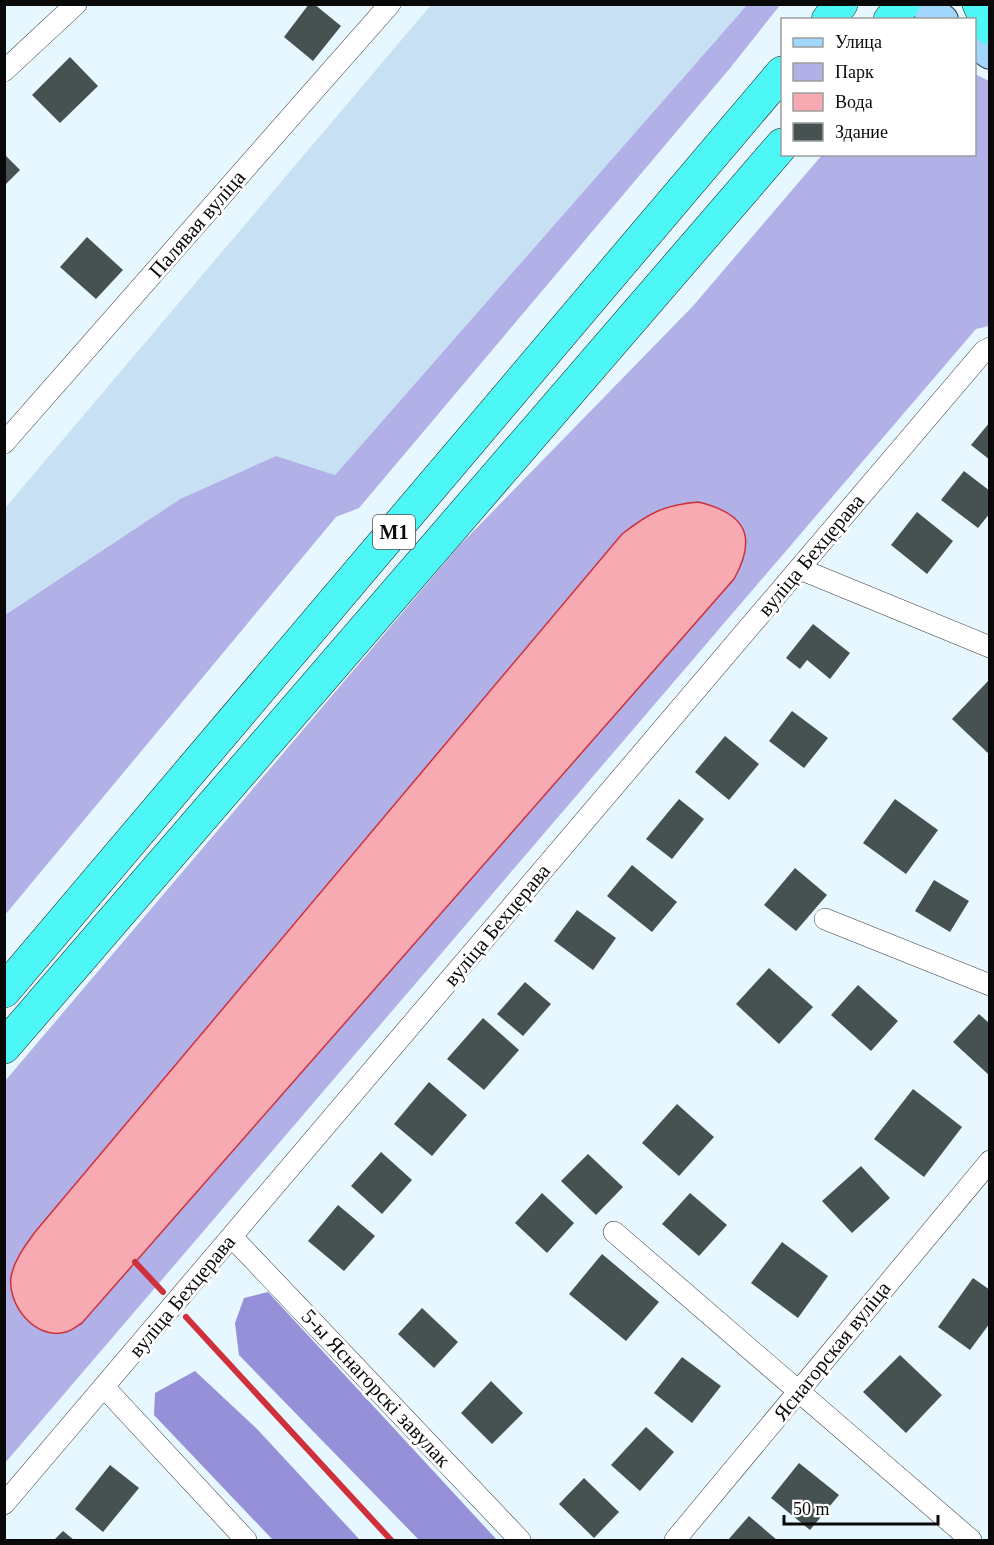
<svg xmlns="http://www.w3.org/2000/svg" width="994" height="1545" font-family="Georgia,serif">
	<style>
		.farmland { fill: #c7e0f4 }
		.green { fill: #b1b1e8 }
		.forest { fill: #9690d9 }
		.water { fill: #f7aab1; stroke: #cf303b; stroke-width: 1.5 }
		.lines { fill: none; stroke-linecap: round; stroke-linejoin: round }
		.stream { stroke: #cf303b; stroke-width: 6 }
		.building { fill: #465251 }
		.street-casing { stroke: #3c3c3c; stroke-width: 22 }
		.secondary-casing { stroke: #2b2b2b; stroke-width: 32 }
		.highway-casing { stroke: #1a1a1a; stroke-width: 34 }
		.street { stroke: #fff; stroke-width: 21 }
		.secondary { stroke: #a1d7ff; stroke-width: 30 }
		.highway { stroke: #4cf7f5; stroke-width: 33 }
		.labels { text-anchor: middle; dominant-baseline: central; stroke-width: 6; stroke-linejoin: round; paint-order: stroke }
		.shield { fill: #fff; stroke: #535353; stroke-width: 1.5 }
		.shield-label { font-size: 20px; font-weight: bold; fill: #090909 }
		.street-label { font-size: 21px; fill: #090909; stroke: #fff }
	</style>
	<rect width="100%" height="100%" fill="#e6f7ff"/>
	<!-- farmland -->
	<polygon class="farmland" points="431,5 747,5 335,475 276,456 180,499 5,615 5,508"/>
	<!-- green -->
	<g class="green">
		<polygon points="747,5 780,5 731,67 359,508 336,517 5,915 5,615 180,499 276,456 335,475"/>
		<polygon points="975,74 989,81 989,326 976,329 5,1463 5,1081 459,546 693,306 822,155 974,154"/>
	</g>
	<!-- forest -->
	<g class="forest">
		<polygon points="268,1292 497,1540 419,1540 239,1355 235,1323 244,1298"/>
		<polygon points="195,1371 257,1429 360,1540 273,1540 154,1415 155,1393"/>
	</g>
	<!-- water -->
	<path class="water" d="M 698,502 C 745,513 758,536 734,579 L 82,1323 C 77,1326 71,1331 66,1332 C 35,1341 7,1304 11,1277 C 14,1260 25,1246 35,1232 L 622,534 C 649,513 664,505 698,502 Z"/>
	<g class="lines">
		<!-- stream -->
		<g class="stream">
			<polyline points="135,1262 163,1292"/>
			<polyline points="186,1317 391,1540"/>
		</g>
	</g>
	<!-- building -->
	<g class="building">
		<polygon points="309,4 314,4 341,26 313,61 284,37"/>
		<polygon points="70,57 98,86 60,123 32,95"/>
		<polygon points="4,154 20,170 4,186"/>
		<polygon points="87,237 123,270 96,299 60,267"/>
		<polygon points="990,422 990,460 971,445"/>
		<polygon points="964,471 990,491 990,513 978,528 941,500"/>
		<polygon points="917,512 953,541 927,574 891,545"/>
		<polygon points="813,624 850,653 830,679 807,660 800,669 786,658"/>
		<polygon points="990,679 990,755 952,719"/>
		<polygon points="792,711 828,738 804,768 769,741"/>
		<polygon points="725,736 759,764 729,800 695,772"/>
		<polygon points="679,799 704,819 672,859 646,839"/>
		<polygon points="895,799 938,830 906,874 863,843"/>
		<polygon points="632,865 677,902 652,932 607,896"/>
		<polygon points="795,868 827,895 796,931 764,905"/>
		<polygon points="934,880 969,901 950,932 915,911"/>
		<polygon points="577,910 616,938 593,970 554,941"/>
		<polygon points="769,968 813,1007 779,1044 736,1004"/>
		<polygon points="525,982 551,1004 523,1036 497,1014"/>
		<polygon points="858,985 898,1021 871,1051 831,1015"/>
		<polygon points="979,1014 990,1024 990,1076 953,1042"/>
		<polygon points="483,1018 519,1050 484,1090 447,1059"/>
		<polygon points="429,1082 467,1115 432,1156 394,1124"/>
		<polygon points="913,1089 962,1127 924,1177 874,1139"/>
		<polygon points="677,1104 714,1137 679,1176 642,1143"/>
		<polygon points="381,1152 412,1180 382,1214 351,1186"/>
		<polygon points="588,1154 623,1187 596,1215 561,1181"/>
		<polygon points="861,1166 890,1198 852,1233 822,1201"/>
		<polygon points="542,1193 574,1223 547,1253 515,1223"/>
		<polygon points="690,1193 727,1225 699,1256 662,1224"/>
		<polygon points="338,1205 375,1236 344,1271 308,1241"/>
		<polygon points="782,1242 828,1276 798,1318 751,1283"/>
		<polygon points="602,1254 659,1302 626,1341 569,1294"/>
		<polygon points="973,1278 990,1290 990,1323 970,1350 938,1327"/>
		<polygon points="422,1308 458,1342 434,1368 398,1334"/>
		<polygon points="900,1355 942,1395 906,1433 863,1392"/>
		<polygon points="682,1357 721,1386 692,1423 654,1393"/>
		<polygon points="491,1381 523,1413 492,1444 461,1413"/>
		<polygon points="646,1427 674,1452 640,1491 611,1465"/>
		<polygon points="799,1463 839,1495 810,1530 771,1498"/>
		<polygon points="110,1465 139,1488 103,1532 75,1509"/>
		<polygon points="584,1478 619,1512 594,1538 559,1504"/>
		<polygon points="749,1516 777,1540 728,1540"/>
		<polygon points="63,1531 74,1540 54,1540"/>
	</g>
	<g class="lines">
		<!-- street casing -->
		<g class="street-casing">
			<g id="street">
				<polyline points="4,71 76,4"/>
				<polyline points="4,443 390,4"/>
				<polyline points="800,569 990,647"/>
				<polyline points="825,919 990,985"/>
				<polyline points="614,1232 971,1540"/>
				<polyline points="232,1237 520,1540"/>
				<polyline points="104,1387 246,1540"/>
				<polyline points="4,1504 984,351 990,348"/>
				<polyline points="675,1540 990,1161"/>
			</g>
		</g>
		<!-- secondary casing -->
		<g class="secondary-casing">
			<g id="secondary">
				<polyline points="923,4 943,20"/>
				<polyline points="974,42 990,54"/>
			</g>
		</g>
		<!-- highway casing -->
		<g class="highway-casing">
			<g id="highway">
				<polyline points="979,4 990,28"/>
				<polyline points="828,20 841,4"/>
				<polyline points="890,20 903,4"/>
				<polyline points="4,991 782,73"/>
				<polyline points="4,1047 782,145"/>
			</g>
		</g>
		<!-- street -->
		<use href="#street" class="street"/>
		<!-- secondary -->
		<use href="#secondary" class="secondary"/>
		<!-- highway -->
		<use href="#highway" class="highway"/>
	</g>
	<g class="labels">
		<!-- shield labels -->
		<rect class="shield" x="373" y="515" width="42" height="34" rx="4.5"/>
		<g class="shield-label">
			<text x="394" y="532">М1</text>
		</g>
		<!-- street labels -->
		<g class="street-label">
			<text transform="translate(197 224) rotate(-49)">Палявая вуліца</text>
			<text transform="translate(811 555) rotate(-50)">вуліца Бехцерава</text>
			<text transform="translate(497 925) rotate(-50)">вуліца Бехцерава</text>
			<text transform="translate(182 1296) rotate(-50)">вуліца Бехцерава</text>
			<text transform="translate(832 1351) rotate(-51)">Яснагорская вуліца</text>
			<text transform="translate(376 1388) rotate(47)">5-ы Яснагорскі завулак</text>
		</g>
	</g>
	<!-- border -->
	<rect width="994" height="1545" fill="none" stroke="#090909" stroke-width="12"/>
	<!-- legend -->
	<rect x="781" y="18" width="195" height="138" fill="#ffffff" stroke="#9d9d9d" stroke-width="1.5"/>
	<rect x="793" y="38" width="30" height="9" fill="#a1d7ff" stroke="#9d9d9d" stroke-width="1.5"/>
	<text x="835" y="48" font-size="18" fill="#090909">Улица</text>
	<rect x="793" y="63" width="30" height="18" fill="#b1b1e8" stroke="#9d9d9d" stroke-width="1.5"/>
	<text x="835" y="78" font-size="18" fill="#090909">Парк</text>
	<rect x="793" y="93" width="30" height="18" fill="#f7aab1" stroke="#9d9d9d" stroke-width="1.5"/>
	<text x="835" y="108" font-size="18" fill="#090909">Вода</text>
	<rect x="793" y="123" width="30" height="18" fill="#465251" stroke="#9d9d9d" stroke-width="1.5"/>
	<text x="835" y="138" font-size="18" fill="#090909">Здание</text>
	<!-- scale -->
	<path d="M784 1515v9h154v-9" fill="none" stroke="#090909" stroke-width="3"/>
	<text x="793" y="1515" font-size="18" fill="#090909" stroke="#ffffff" stroke-width="4.5" paint-order="stroke">50 m</text>
</svg>
